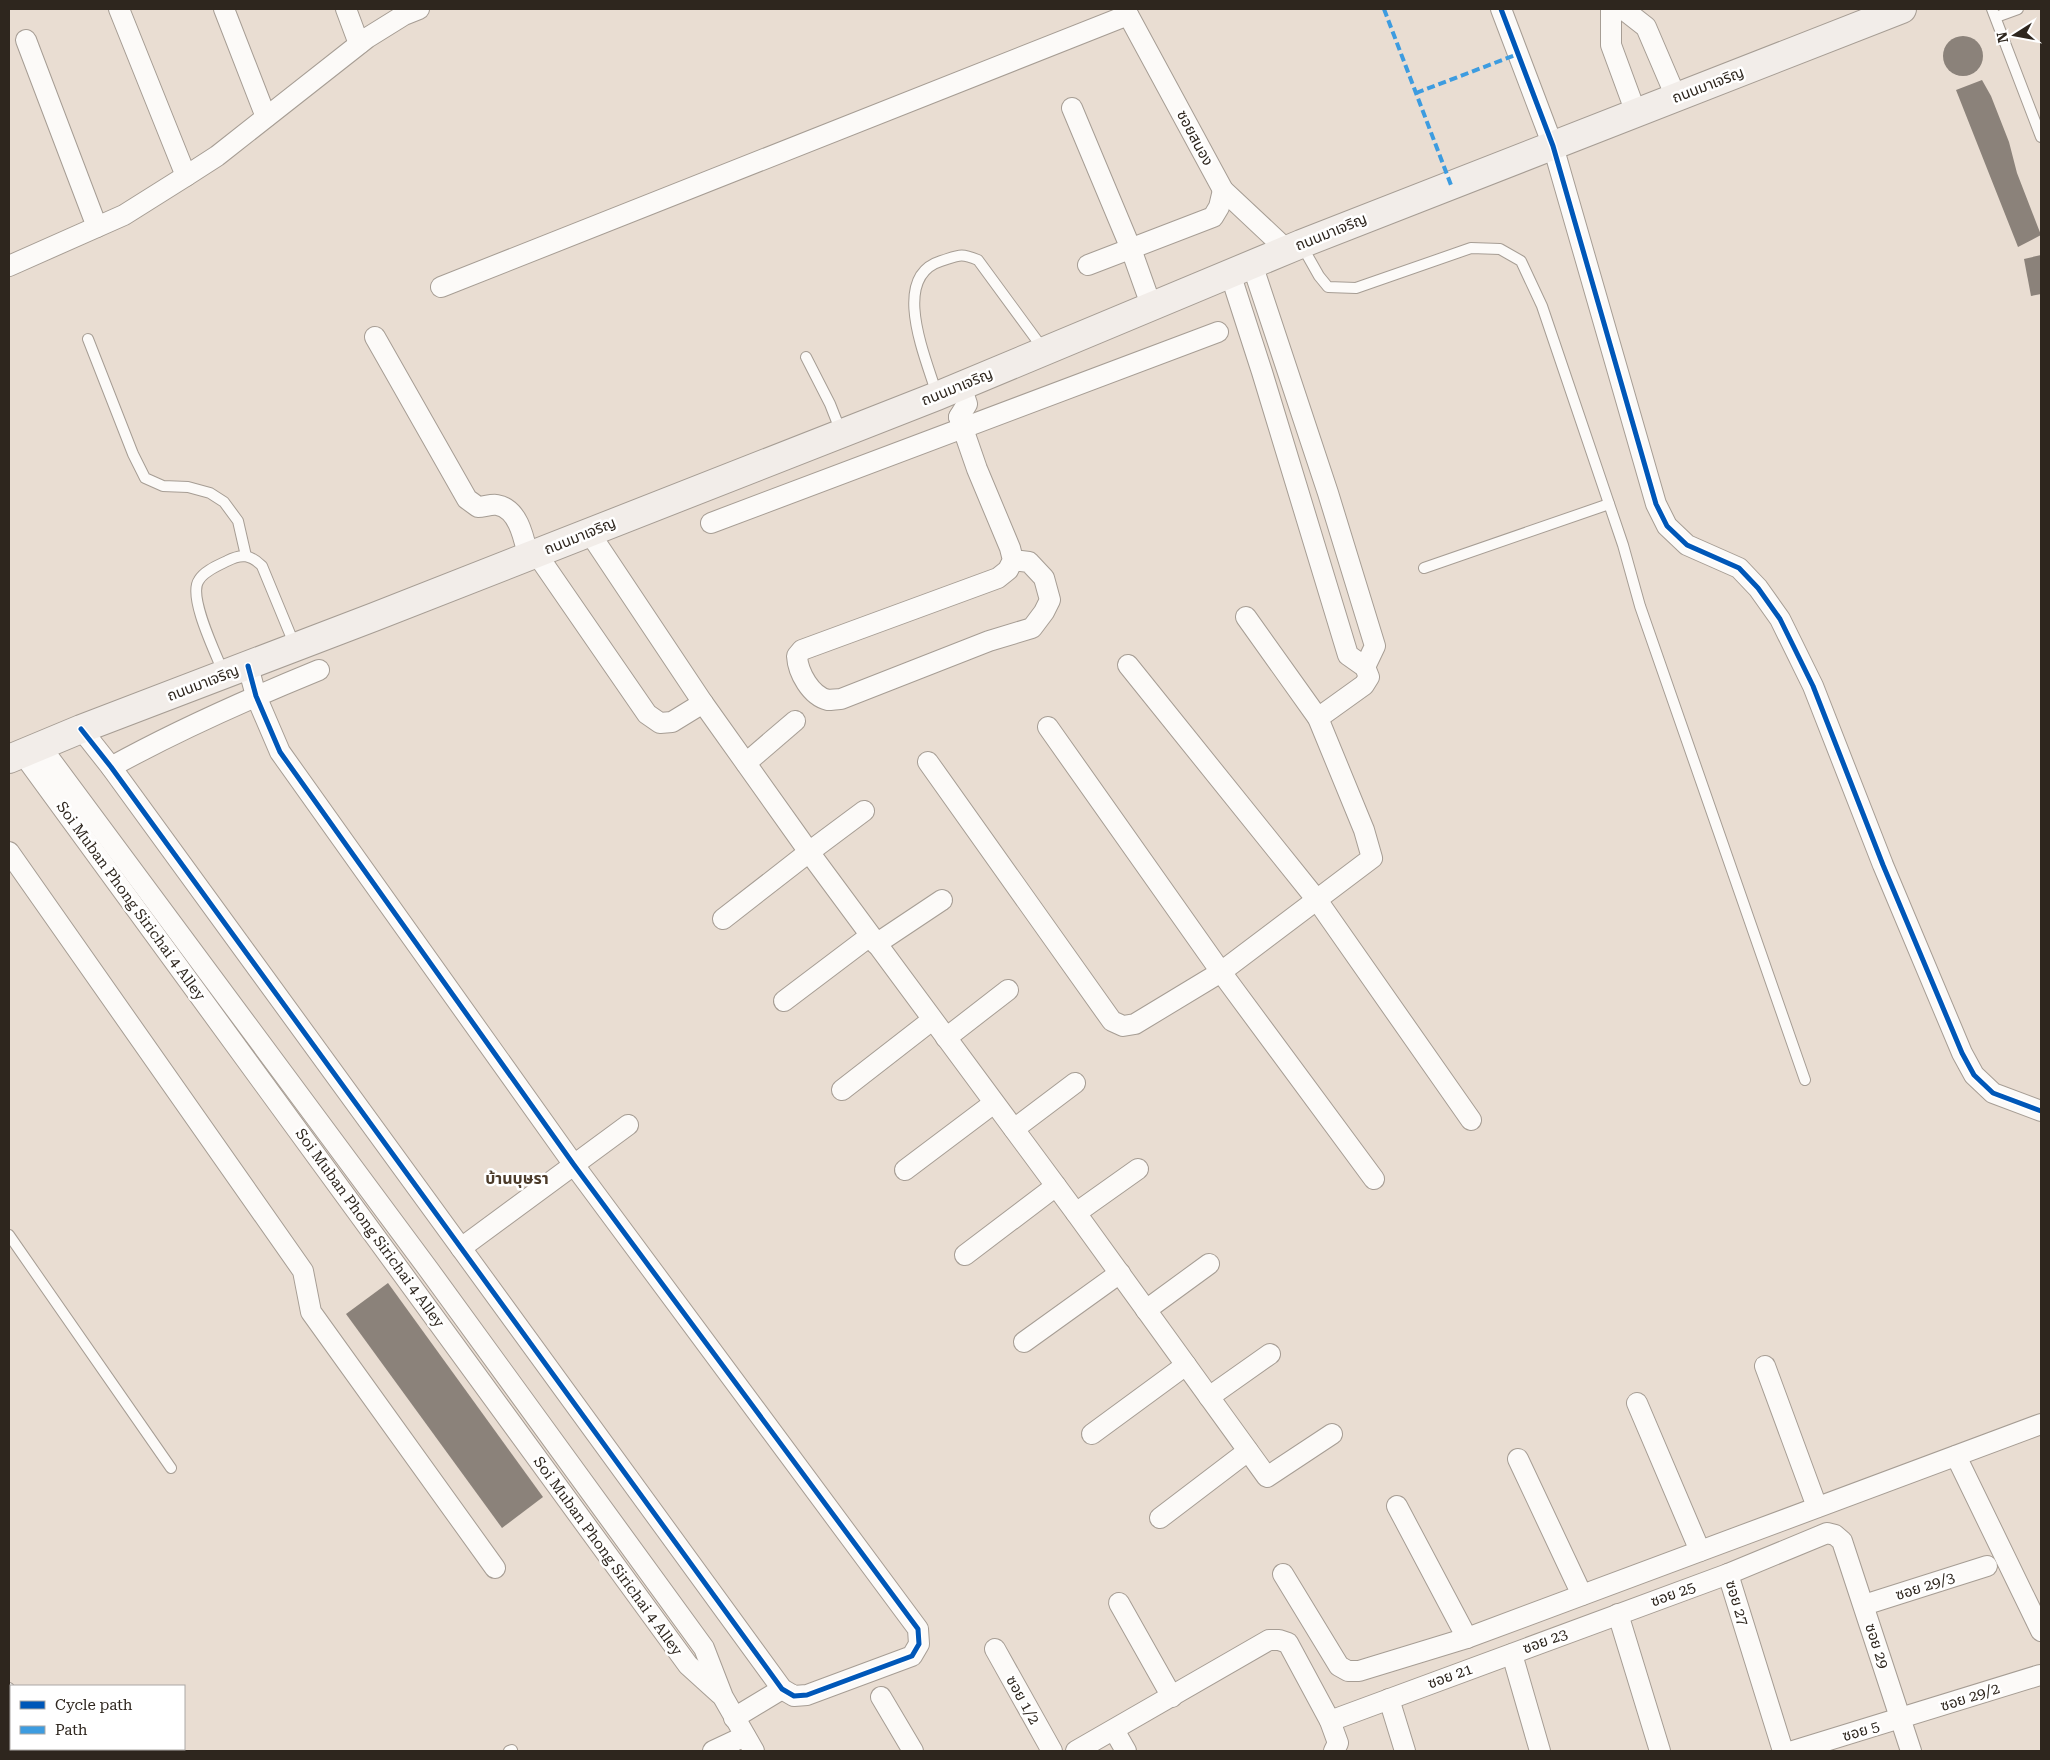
<svg xmlns="http://www.w3.org/2000/svg" width="2050" height="1760" font-family="'Roboto Serif','Noto Sans Thai',serif">
	<style>
		.building { fill: #8b827a }
		.lines { fill: none; stroke-linecap: round; stroke-linejoin: round }
		.service-casing { stroke: #a69d94; stroke-width: 12 }
		.minor-casing { stroke: #a69d94; stroke-width: 22 }
		.secondary-casing { stroke: #a69d94; stroke-width: 30 }
		.service { stroke: #fcfaf8; stroke-width: 10 }
		.minor { stroke: #fcfaf8; stroke-width: 20 }
		.secondary { stroke: #f2ede9; stroke-width: 28 }
		.quiet { stroke: #3d9ce0; stroke-width: 4; stroke-dasharray: 8 4; stroke-linecap: butt }
		.cycleway-casing { stroke: #fff; stroke-width: 8 }
		.cycleway { stroke: #0057b8; stroke-width: 5 }
		.labels { text-anchor: middle; dominant-baseline: central; stroke-width: 5; stroke-linejoin: round; paint-order: stroke }
		.street-label { font-size: 15px; fill: #2e261e; stroke: #fff }
		.neighbourhood-label { font-size: 16px; font-weight: bold; fill: #4b3a29; stroke: #fff }
	</style>
	<rect width="100%" height="100%" fill="#e9ddd2"/>
	<!-- building -->
	<g class="building">
		<circle cx="1963" cy="56" r="20"/>
		<polygon points="1982,80 1991,96 2009,142 2017,173 2041,235 2018,247 1956,90"/>
		<polygon points="2041,255 2041,294 2031,296 2024,259"/>
		<polygon points="388,1283 543,1497 502,1528 346,1314"/>
	</g>
	<g class="lines">
		<!-- service casing -->
		<g class="service-casing">
			<g id="service">
				<polyline points="1992,9 2041,137"/>
				<polyline points="1996,17 2018,9"/>
				<polyline points="1302,246 1319,276 1328,287 1356,288 1471,248 1500,249 1521,261 1542,306 1623,545 1640,606 1805,1080"/>
				<polyline points="88,339 133,454 145,478 163,486 188,487 210,493 224,502 238,521 246,556"/>
				<polyline points="806,357 830,404 841,432"/>
				<path d="M 937,395 C 927,360 889,277 941,261 C 960,255 960,253 978,260 L 1044,350"/>
				<polyline points="1424,568 1609,504"/>
				<path d="M 224,674 C 217,656 187,596 199,580 C 204,571 219,565 227,561 C 242,553 251,555 262,566 L 295,646"/>
				<polyline points="9,1235 171,1468"/>
				<polyline points="9,1688 11,1692"/>
				<polyline points="49,1749 51,1751"/>
				<polyline points="509,1751 512,1750"/>
			</g>
		</g>
		<!-- minor casing -->
		<g class="minor-casing">
			<g id="minor">
				<polyline points="119,9 186,176"/>
				<polyline points="224,9 266,117"/>
				<polyline points="346,9 359,44"/>
				<polyline points="1125,9 1223,190 1287,250"/>
				<polyline points="1501,9 1553,146 1656,504 1667,526 1687,545 1739,568 1758,588 1780,619 1813,686 1883,865 1962,1053 1974,1075 1993,1093 2041,1111"/>
				<polyline points="1611,9 1611,45 1636,113"/>
				<polyline points="1623,9 1646,27 1676,97"/>
				<polyline points="26,40 97,227"/>
				<polyline points="1072,108 1131,249 1151,305"/>
				<polyline points="1252,264 1328,493 1375,646 1365,667"/>
				<polyline points="1088,265 1213,217 1219,207 1223,190"/>
				<polyline points="9,266 124,215 186,176 217,156 367,38 404,15 419,9"/>
				<polyline points="1230,273 1262,372 1348,655 1365,667 1369,677 1364,685 1318,718"/>
				<polyline points="441,287 1128,15"/>
				<path d="M 375,337 L 467,499 L 478,507 C 484,507 491,504 497,505 C 519,509 524,539 528,556"/>
				<path d="M 959,417 L 977,469 L 1010,548 L 1013,560 L 1008,570 L 998,578 L 802,650 L 797,656 C 798,673 811,696 828,700 C 832,700 837,699 841,699 L 989,641 L 1032,628 L 1044,612 L 1050,600 L 1044,578 L 1029,562 L 1013,560"/>
				<polyline points="959,417 967,404 961,386"/>
				<polyline points="711,523 1218,332"/>
				<polyline points="589,532 703,703 809,852 1076,1213 1267,1477 1332,1434"/>
				<polyline points="536,553 647,714 660,723 672,722 703,703"/>
				<polyline points="1128,665 1317,900 1471,1120"/>
				<polyline points="1048,727 1221,972 1374,1179"/>
				<polyline points="81,729 111,767 782,1689 794,1696 807,1695 912,1656 919,1644 918,1629 574,1165 280,752 256,696 248,666"/>
				<polyline points="41,747 429,1270 704,1648 723,1697 754,1751"/>
				<polyline points="23,754 688,1665 720,1694"/>
				<polyline points="928,762 1112,1021 1123,1026 1135,1024 1221,972 1372,858 1364,830 1318,718 1246,617"/>
				<polyline points="746,763 795,721"/>
				<path d="M 111,767 C 178,730 248,699 319,670"/>
				<polyline points="9,852 303,1271 311,1312 495,1568"/>
				<polyline points="723,919 809,852 864,811"/>
				<polyline points="876,944 942,900"/>
				<polyline points="784,1001 870,936"/>
				<polyline points="946,1038 1008,990"/>
				<polyline points="842,1090 932,1020"/>
				<polyline points="1014,1129 1075,1083"/>
				<polyline points="905,1170 994,1103"/>
				<polyline points="1076,1213 1138,1169"/>
				<polyline points="461,1248 628,1125"/>
				<polyline points="965,1255 1056,1186"/>
				<polyline points="1146,1310 1209,1264"/>
				<polyline points="1024,1342 1120,1273"/>
				<polyline points="1765,1366 1817,1507"/>
				<polyline points="1209,1397 1270,1354"/>
				<polyline points="1637,1403 1700,1551"/>
				<polyline points="1092,1434 1186,1365"/>
				<polyline points="1956,1456 2041,1631"/>
				<polyline points="1518,1459 1582,1595"/>
				<polyline points="1397,1506 1467,1638"/>
				<polyline points="1160,1518 1248,1451"/>
				<polyline points="1283,1574 1339,1666 1348,1671 1359,1671 1467,1638 2041,1424"/>
				<polyline points="1728,1574 1783,1751"/>
				<polyline points="1119,1603 1172,1697"/>
				<polyline points="1864,1605 1987,1566"/>
				<polyline points="1618,1614 1660,1751"/>
				<polyline points="995,1649 1052,1751"/>
				<polyline points="1512,1654 1540,1751"/>
				<polyline points="881,1697 913,1751"/>
				<polyline points="1389,1699 1405,1751"/>
				<polyline points="734,1718 782,1689"/>
				<polyline points="1330,1721 1728,1574 1827,1533 1835,1535 1842,1541 1911,1751"/>
				<polyline points="1114,1730 1126,1751"/>
				<polyline points="713,1751 745,1736"/>
				<polyline points="1076,1751 1269,1640 1279,1640 1288,1643 1330,1721 1338,1743 1334,1751"/>
				<polyline points="1793,1751 2040,1675"/>
			</g>
		</g>
		<!-- secondary casing -->
		<g class="secondary-casing">
			<polyline id="secondary" points="9,759 81,729 374,617 937,396 1301,244 1902,9"/>
		</g>
		<!-- service -->
		<use href="#service" class="service"/>
		<!-- minor -->
		<use href="#minor" class="minor"/>
		<!-- secondary -->
		<use href="#secondary" class="secondary"/>
		<!-- quiet -->
		<g class="quiet">
			<polyline points="1384,9 1451,185"/>
			<polyline points="1416,93 1518,54"/>
		</g>
		<!-- cycleway casing -->
		<g class="cycleway-casing">
			<g id="cycleway">
				<polyline points="1501,9 1553,146 1656,504 1667,526 1687,545 1739,568 1758,588 1780,619 1813,686 1883,865 1962,1053 1974,1075 1993,1093 2041,1111"/>
				<polyline points="81,729 111,767 782,1689 794,1696 807,1695 912,1656 919,1644 918,1629 574,1165 280,752 256,696 248,666"/>
			</g>
		</g>
		<!-- cycleway -->
		<use href="#cycleway" class="cycleway"/>
	</g>
	<g class="labels">
		<!-- street labels -->
		<g class="street-label">
			<text transform="translate(1708 85) rotate(-21)">ถนนมาเจริญ</text>
			<text transform="translate(1195 138) rotate(62)">ซอยสนอง</text>
			<text transform="translate(1331 232) rotate(-22)">ถนนมาเจริญ</text>
			<text transform="translate(957 387) rotate(-22)">ถนนมาเจริญ</text>
			<text transform="translate(580 536) rotate(-22)">ถนนมาเจริญ</text>
			<text transform="translate(203 683) rotate(-21)">ถนนมาเจริญ</text>
			<text transform="translate(131 901) rotate(54)">Soi Muban Phong Sirichai 4 Alley</text>
			<text transform="translate(370 1228) rotate(54)">Soi Muban Phong Sirichai 4 Alley</text>
			<text transform="translate(608 1556) rotate(54)">Soi Muban Phong Sirichai 4 Alley</text>
			<text transform="translate(1925 1586) rotate(-18)">ซอย 29/3</text>
			<text transform="translate(1673 1594) rotate(-20)">ซอย 25</text>
			<text transform="translate(1737 1603) rotate(73)">ซอย 27</text>
			<text transform="translate(1545 1641) rotate(-20)">ซอย 23</text>
			<text transform="translate(1877 1646) rotate(72)">ซอย 29</text>
			<text transform="translate(1450 1676) rotate(-20)">ซอย 21</text>
			<text transform="translate(1970 1697) rotate(-18)">ซอย 29/2</text>
			<text transform="translate(1023 1700) rotate(61)">ซอย 1/2</text>
			<text transform="translate(1861 1731) rotate(-17)">ซอย 5</text>
		</g>
		<!-- neighbourhood labels -->
		<g class="neighbourhood-label">
			<text x="517" y="1178">บ้านบุษรา</text>
		</g>
	</g>
	<!-- border -->
	<rect width="2050" height="1760" fill="none" stroke="#2e261e" stroke-width="20"/>
	<!-- legend -->
	<rect x="10" y="1685" width="175" height="65" fill="#ffffff" stroke="#aba8a5"/>
	<rect x="20" y="1701" width="25" height="8" fill="#0057b8" stroke="#aba8a5"/>
	<text x="55" y="1710" font-size="15" fill="#2e261e">Cycle path</text>
	<rect x="20" y="1726" width="25" height="8" fill="#3d9ce0" stroke="#aba8a5"/>
	<text x="55" y="1735" font-size="15" fill="#2e261e">Path</text>
	<!-- north arrow -->
	<g transform="translate(2015 35) rotate(259)" stroke="#ffffff" stroke-width="4" paint-order="stroke">
	<path d="M0-4L9 19L0 12L-9 19Z" fill="#2e261e"/>
	<text y="-8" font-size="14" font-weight="bold" text-anchor="middle" fill="#2e261e">N</text>
	</g>
</svg>
